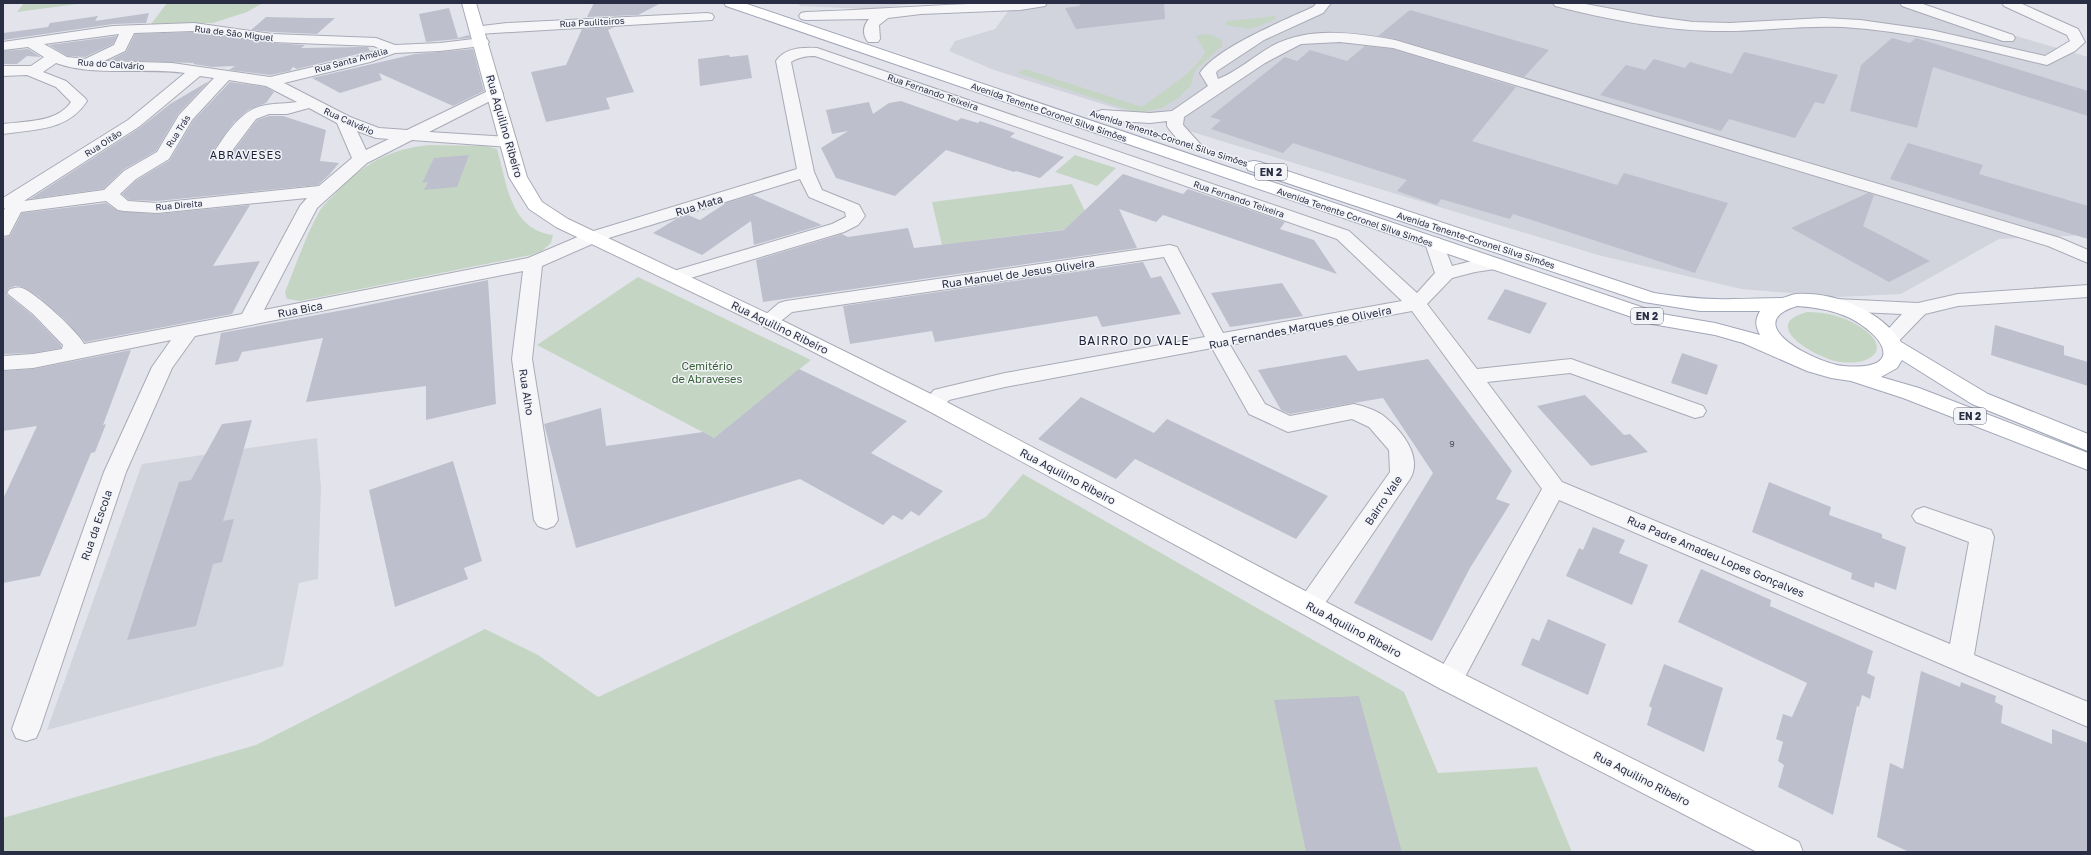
<svg xmlns="http://www.w3.org/2000/svg" width="2091" height="855" font-family="'Golos Text',sans-serif">
	<style>
		.built { fill: #d1d3dd }
		.green { fill: #c4d6c3 }
		.building { fill: #bdbfcc }
		.lines { fill: none; stroke-linecap: round; stroke-linejoin: round }
		.street-casing { stroke: #a8aab6; stroke-width: 2 }
		.secondary-casing { stroke: #a8aab6; stroke-width: 2 }
		.primary-casing { stroke: #a1a6b8; stroke-width: 2 }
		.street { fill: #f6f6f9; fill-rule: evenodd }
		.secondary { fill: #fff; fill-rule: evenodd }
		.primary { fill: #fff; fill-rule: evenodd }
		.labels { text-anchor: middle; dominant-baseline: central; stroke-width: 3; stroke-linejoin: round; paint-order: stroke }
		.far-street-label { font-size: 9px; fill: #2a2e44; stroke: #f3f4f8 }
		.number-label { font-size: 9px; fill: #4f5266 }
		.shield { fill: #f3f4f8; stroke: #66697a; stroke-width: 1 }
		.shield-label { font-size: 10px; font-weight: bold; fill: #2a2e44 }
		.street-label { font-size: 11px; fill: #2a2e44; stroke: #f3f4f8 }
		.far-quarter-label { font-size: 11px; letter-spacing: 1px; fill: #1c1f35; stroke: #f3f4f8 }
		.park-label { font-size: 11px; fill: #366137; stroke: #f3f4f8 }
		.neighbourhood-label { font-size: 12px; letter-spacing: 1px; fill: #1c1f35; stroke: #f3f4f8 }
	</style>
	<rect width="100%" height="100%" fill="#e3e4eb"/>
	<!-- built -->
	<g class="built">
		<polygon points="795,3 912,3 912,4 867,9 801,6"/>
		<polygon points="1014,3 1902,3 2088,57 2088,235 1999,239 1901,294 1838,297 1741,289 1598,255 1218,140 994,70 949,51 955,41 995,29"/>
		<polygon points="317,438 321,488 318,579 299,583 283,666 47,730 142,464"/>
	</g>
	<!-- green -->
	<g class="green">
		<polygon points="24,3 85,3 17,12"/>
		<polygon points="167,3 263,3 247,12 213,23 151,24"/>
		<polygon points="1276,16 1276,19 1251,29 1225,25 1227,21"/>
		<path d="M 1205,34 L 1212,35 L 1222,40 L 1222,46 L 1195,70 L 1191,85 L 1178,98 L 1162,108 L 1138,113 L 1018,73 L 1025,69 L 1142,107 C 1160,93 1196,72 1205,52 L 1196,36 Z"/>
		<path d="M 430,145 L 486,146 L 497,149 C 507,182 509,229 553,235 L 551,243 L 542,251 L 531,255 L 300,301 L 287,299 L 285,292 C 296,265 306,235 320,210 C 324,204 330,199 335,194 C 361,165 391,148 430,145 Z"/>
		<polygon points="1075,155 1116,168 1097,186 1055,172"/>
		<polygon points="1072,184 1092,226 942,245 932,202"/>
		<polygon points="638,277 811,360 714,438 537,345"/>
		<path d="M 1807,312 C 1825,312 1843,316 1859,326 C 1894,348 1872,366 1840,362 C 1818,359 1757,325 1807,312 Z"/>
		<polygon points="1023,474 1404,692 1438,773 1537,767 1572,852 3,852 3,818 256,745 485,629 538,655 598,697 986,517"/>
	</g>
	<!-- building -->
	<g class="building">
		<polygon points="594,3 661,3 638,15 587,17"/>
		<polygon points="1079,3 1164,3 1165,19 1076,29 1065,8 1080,6"/>
		<polygon points="449,8 458,38 469,35 470,38 426,42 419,14"/>
		<polygon points="1410,10 1549,50 1524,77 1395,39 1378,36"/>
		<polygon points="149,13 146,23 113,24 3,40 3,33 48,27 50,23 98,16 95,21"/>
		<polygon points="266,17 312,18 335,18 317,34 272,32 251,30"/>
		<polygon points="614,27 608,30 634,92 606,98 610,109 546,122 531,72 566,65 582,29"/>
		<polygon points="194,32 272,43 305,45 301,48 361,47 368,47 370,51 297,69 293,67 290,71 270,75 229,70 235,66 212,67 193,64 194,63 110,60 126,52 135,34"/>
		<polygon points="117,36 113,44 85,57 67,56 49,45"/>
		<polygon points="1892,38 1910,43 1916,38 2088,91 2088,116 1933,67 1917,128 1850,111 1861,65"/>
		<polygon points="1365,46 1393,49 1516,87 1472,141 1617,185 1624,173 1728,203 1695,273 1513,214 1510,219 1441,199 1437,205 1397,191 1407,180 1293,143 1283,153 1211,129 1221,120 1210,117 1285,57 1297,61 1310,50 1347,61"/>
		<polygon points="28,49 41,57 27,56 17,64 3,64 3,51"/>
		<polygon points="473,49 484,91 453,106 379,73 382,80 340,93 312,78 415,54"/>
		<polygon points="1744,52 1838,75 1824,104 1815,102 1795,138 1729,119 1721,131 1600,95 1626,65 1645,70 1654,59 1685,68 1690,62 1732,74"/>
		<polygon points="729,55 730,57 748,55 752,78 700,86 698,59"/>
		<polygon points="209,81 178,114 156,151 123,170 103,189 30,199 141,127 170,104"/>
		<polygon points="230,82 266,87 274,92 266,103 248,110 234,122 213,151 215,157 229,157 257,120 269,116 283,116 326,130 320,161 339,163 329,175 318,185 157,201 129,200 122,194 137,180 170,160 193,121"/>
		<polygon points="901,101 957,121 961,118 978,123 980,121 1015,133 1010,137 1064,157 1040,178 1016,171 1014,172 946,150 895,196 836,178 821,148 848,131 832,134 826,110 869,102 873,114 889,103"/>
		<polygon points="1908,143 1983,165 1979,174 2088,206 2088,239 1890,179"/>
		<polygon points="469,155 457,187 424,190 428,182 422,183 434,158"/>
		<polygon points="1123,174 1183,194 1188,189 1285,222 1280,229 1314,240 1337,274 1163,215 1156,222 1119,209 1137,248 763,302 756,260 842,234 848,237 908,228 914,248 1064,230"/>
		<polygon points="1868,193 1874,195 1863,226 1930,261 1889,282 1791,228"/>
		<polygon points="753,195 822,225 754,245 751,221 702,255 653,233 676,219 688,215 700,220 726,203"/>
		<polygon points="106,203 118,211 157,214 250,205 213,266 260,261 232,314 85,342 66,321 38,296 23,287 15,286 9,288 6,294 32,315 61,345 61,348 33,353 3,354 3,241 5,237 10,236 22,213"/>
		<polygon points="1143,262 1151,278 1161,276 1181,314 1102,327 1097,316 935,342 932,331 850,344 843,306"/>
		<polygon points="488,280 496,404 426,420 426,386 306,402 323,338 242,352 238,361 215,365 221,333 354,308"/>
		<polygon points="1282,283 1303,316 1230,327 1211,293"/>
		<polygon points="1505,289 1547,303 1530,334 1487,319"/>
		<polygon points="1995,325 2064,346 2064,355 2088,362 2088,386 1991,355"/>
		<polygon points="131,350 103,425 106,424 95,452 91,453 40,576 3,583 3,499 37,426 3,431 3,371 33,369"/>
		<polygon points="1682,353 1718,365 1707,395 1671,383"/>
		<polygon points="1346,355 1358,371 1428,359 1512,471 1496,499 1510,504 1470,568 1432,641 1354,603 1433,473 1383,398 1290,414 1281,410 1258,370"/>
		<polygon points="799,369 907,421 871,453 943,491 919,516 911,511 902,520 893,515 883,525 800,479 576,548 544,424 601,408 606,446 703,432 714,438"/>
		<polygon points="1585,395 1624,435 1630,434 1648,452 1591,466 1537,406"/>
		<polygon points="1081,397 1154,433 1167,419 1328,496 1296,539 1135,459 1116,479 1038,439"/>
		<polygon points="252,420 223,521 234,519 222,562 213,564 196,626 127,640 179,482 191,480 222,424"/>
		<polygon points="453,461 482,561 464,568 468,579 395,607 369,490"/>
		<polygon points="1769,482 1831,507 1829,515 1882,534 1882,538 1906,547 1896,590 1875,582 1874,588 1851,579 1852,573 1752,532"/>
		<polygon points="1593,527 1625,540 1619,553 1648,565 1632,605 1566,576 1579,548 1583,550"/>
		<polygon points="1701,569 1771,600 1770,606 1873,651 1867,673 1875,677 1870,699 1862,695 1859,707 1857,706 1833,815 1778,787 1784,765 1778,761 1783,742 1776,739 1783,714 1792,717 1807,683 1678,622"/>
		<polygon points="1548,619 1606,644 1588,695 1521,665 1532,638 1539,641"/>
		<polygon points="1664,664 1723,688 1704,752 1647,725 1652,708 1649,706"/>
		<polygon points="1921,671 1960,687 1961,682 1996,696 1995,702 2003,706 2001,723 2052,744 2052,729 2088,743 2088,852 1909,852 1877,837 1890,763 1903,769"/>
		<polygon points="1359,696 1402,852 1306,852 1274,700"/>
	</g>
	<g class="lines">
		<!-- street casing -->
		<g class="street-casing">
			<g id="street">
				<path d="M 992,3 L 1047,3 L 1045,6 L 1020,10 L 921,14 L 888,18 L 879,25 L 880,39 L 878,42 L 868,42 C 862,34 863,26 869,19 L 806,20 L 801,19 L 799,16 L 801,13 L 806,12 C 868,10 930,5 992,3 Z"/>
				<path d="M 1317,3 L 1331,3 L 1323,13 L 1264,40 L 1217,71 L 1216,73 L 1218,79 C 1237,72 1254,56 1272,46 C 1310,26 1354,33 1395,40 L 2060,238 L 2088,250 L 2088,263 L 2048,246 L 1393,48 L 1340,42 L 1301,44 L 1265,63 L 1184,117 L 1183,125 L 1202,146 L 1200,149 C 1186,153 1178,139 1169,129 L 1167,126 L 1167,121 L 1150,123 L 1102,120 L 1096,118 L 1094,115 L 1096,112 L 1102,110 L 1150,113 L 1172,111 L 1208,86 L 1200,73 C 1216,48 1285,20 1313,7 Z"/>
				<path d="M 1553,3 L 1580,3 L 1655,17 L 1693,22 L 1730,23 L 1823,18 L 1860,20 L 1931,30 L 2045,56 L 2070,41 L 2067,35 L 2004,6 L 2002,3 L 2020,3 L 2078,29 L 2085,42 L 2075,51 L 2047,65 C 1980,49 1912,31 1843,27 C 1799,25 1756,32 1713,31 C 1660,30 1606,19 1555,6 Z"/>
				<polygon points="1900,3 1920,3 2013,35 2015,38 2013,41 2003,41 1902,6"/>
				<polygon points="707,13 712,14 714,17 712,20 478,34 473,33 471,30 473,27 507,23"/>
				<path d="M 194,23 L 272,34 L 376,38 L 395,45 L 440,43 L 482,38 L 487,39 L 489,42 L 487,45 L 482,46 L 440,51 L 395,53 L 370,62 L 284,83 L 350,117 L 379,128 L 407,130 L 490,90 L 500,90 L 503,93 L 500,96 L 429,132 L 509,137 L 515,139 L 517,142 L 515,145 L 509,147 L 412,140 L 367,163 L 317,208 L 264,310 L 528,258 L 587,233 L 797,169 L 776,61 C 784,48 803,47 817,48 L 1349,231 L 1417,293 L 1435,273 L 1425,243 L 1427,239 L 1434,237 L 1441,239 L 1452,266 C 1468,262 1485,256 1502,260 L 1504,264 L 1502,268 L 1475,272 L 1452,278 L 1427,304 L 1477,369 L 1571,359 L 1703,406 L 1706,411 L 1703,416 L 1695,418 L 1570,373 L 1487,382 L 1562,482 L 1950,644 L 1969,542 L 1916,522 L 1912,516 L 1916,510 L 1924,507 L 1991,530 L 1994,537 L 1974,655 L 2088,702 L 2088,727 L 1559,500 L 1459,688 L 1449,691 L 1439,688 L 1436,680 L 1439,672 L 1542,489 L 1412,311 L 1230,345 L 1265,404 L 1290,416 L 1354,404 C 1364,406 1378,411 1385,417 C 1402,431 1423,457 1410,479 L 1319,612 L 1310,615 L 1301,612 L 1297,605 L 1301,598 L 1390,472 L 1389,450 L 1369,427 L 1352,419 L 1288,432 L 1249,414 L 1212,348 L 1005,387 L 949,400 L 941,409 L 933,411 L 925,409 L 922,404 L 934,390 L 942,388 L 1005,373 L 1205,337 L 1164,257 L 792,312 C 782,320 774,329 761,325 L 758,321 L 779,303 L 786,301 L 1170,245 L 1177,247 L 1179,251 L 1223,333 L 1402,301 L 1337,239 L 815,56 C 806,56 799,57 791,62 L 814,172 L 822,190 L 859,205 L 865,216 L 858,225 L 844,232 L 684,280 L 677,282 L 670,280 L 667,276 L 670,272 L 832,224 L 846,217 L 845,212 L 809,197 L 800,179 L 599,241 L 542,266 L 532,359 L 558,520 L 554,526 L 546,529 L 538,526 L 534,520 L 512,359 L 523,271 L 195,336 L 172,368 L 126,472 L 40,729 L 36,738 L 26,741 L 16,738 L 12,729 L 104,472 L 152,367 L 171,340 L 33,368 L 3,370 L 3,356 L 33,354 L 62,349 L 63,345 L 33,314 L 7,293 L 10,289 C 15,288 18,287 22,288 C 36,293 78,332 84,344 L 242,314 L 300,206 L 307,198 L 157,213 L 124,211 L 118,210 L 106,201 L 21,212 L 9,235 L 3,236 L 3,212 L 5,208 L 3,208 L 3,198 L 128,120 L 185,73 C 144,67 94,77 56,63 L 43,72 L 66,81 L 85,98 L 87,101 C 68,131 35,129 3,134 L 3,124 C 25,121 57,123 71,102 L 56,87 L 27,75 L 3,76 L 3,66 L 31,66 L 44,57 L 28,47 L 3,50 L 3,42 L 113,26 ZM 194,31 L 272,42 L 374,46 L 380,49 L 360,56 L 270,77 L 172,63 L 104,61 L 125,51 L 134,33 ZM 119,34 L 114,45 L 85,59 L 67,57 L 44,44 ZM 200,76 L 214,78 L 179,115 L 157,152 L 124,171 L 104,190 L 24,201 L 140,126 ZM 229,80 L 266,86 L 297,102 C 286,104 276,103 266,105 C 241,109 227,133 214,152 L 216,156 L 228,156 L 256,119 L 269,114 L 287,114 L 309,108 L 337,123 L 352,158 L 319,186 L 157,203 L 128,201 L 120,194 L 136,179 L 169,159 L 192,120 ZM 357,131 L 376,138 L 389,139 L 366,150 Z"/>
				<polygon points="2088,285 2088,297 1958,306 1925,314 1896,344 1889,345 1882,344 1879,339 1902,314 1836,311 1829,309 1826,305 1829,301 1836,299 1918,303 1958,294"/>
			</g>
		</g>
		<!-- secondary casing -->
		<g class="secondary-casing">
			<polygon id="secondary" points="462,3 476,3 527,177 542,202 568,219 775,317 941,399 1459,672 1799,842 1803,852 1757,852 1439,688 925,409 761,325 556,227 529,209 509,177"/>
		</g>
		<!-- primary casing -->
		<g class="primary-casing">
			<path id="primary" d="M 724,3 L 744,3 L 1662,314 L 1715,323 L 1760,335 C 1755,325 1755,320 1760,311 L 1700,311 L 1644,302 L 1248,170 L 1246,166 L 1248,162 L 1254,161 L 1260,162 L 1654,293 C 1681,297 1707,300 1733,299 C 1750,299 1766,298 1782,298 C 1787,297 1792,294 1797,294 C 1834,292 1880,310 1901,342 L 1988,394 L 2088,434 L 2088,451 L 1972,404 L 1902,360 L 1897,368 L 1881,377 L 1919,388 L 2088,453 L 2088,470 L 1903,398 L 1851,381 L 1831,378 L 1807,371 L 1743,343 L 1715,335 L 1652,324 L 726,6 ZM 1797,306 C 1815,307 1833,310 1850,318 C 1888,338 1903,371 1844,366 C 1818,364 1737,324 1797,306 Z"/>
		</g>
		<!-- street -->
		<use href="#street" class="street"/>
		<!-- secondary -->
		<use href="#secondary" class="secondary"/>
		<!-- primary -->
		<use href="#primary" class="primary"/>
	</g>
	<g class="labels">
		<!-- far-street labels -->
		<g class="far-street-label">
			<text transform="translate(592 22) rotate(-3)">Rua Pauliteiros</text>
			<text transform="translate(234 33) rotate(7)">Rua de São Miguel</text>
			<text transform="translate(351 60) rotate(-15)">Rua Santa Amélia</text>
			<text transform="translate(111 64) rotate(4)">Rua do Calvário</text>
			<text transform="translate(933 92) rotate(19)">Rua Fernando Teixeira</text>
			<text transform="translate(1049 112) rotate(19)">Avenida Tenente Coronel Silva Simões</text>
			<text transform="translate(349 121) rotate(24)">Rua Calvário</text>
			<text transform="translate(178 131) rotate(-57)">Rua Trás</text>
			<text transform="translate(1169 138) rotate(18)">Avenida Tenente-Coronel Silva Simões</text>
			<text transform="translate(103 143) rotate(-33)">Rua Oitão</text>
			<text transform="translate(1239 199) rotate(19)">Rua Fernando Teixeira</text>
			<text transform="translate(179 205) rotate(-5)">Rua Direita</text>
			<text transform="translate(1355 217) rotate(19)">Avenida Tenente Coronel Silva Simões</text>
			<text transform="translate(1476 240) rotate(18)">Avenida Tenente-Coronel Silva Simões</text>
		</g>
		<!-- number labels -->
		<g class="number-label">
			<text x="1452" y="443">9</text>
		</g>
		<!-- shield labels -->
		<g class="shield">
			<rect x="1255" y="164" width="32" height="16" rx="3"/>
			<rect x="1631" y="308" width="32" height="16" rx="3"/>
			<rect x="1954" y="408" width="32" height="16" rx="3"/>
		</g>
		<g class="shield-label">
			<text x="1271" y="172">EN 2</text>
			<text x="1647" y="316">EN 2</text>
			<text x="1970" y="416">EN 2</text>
		</g>
		<!-- street labels -->
		<g class="street-label">
			<text transform="translate(505 126) rotate(74)">Rua Aquilino Ribeiro</text>
			<text transform="translate(699 205) rotate(-17)">Rua Mata</text>
			<text transform="translate(1018 273) rotate(-8)">Rua Manuel de Jesus Oliveira</text>
			<text transform="translate(300 309) rotate(-11)">Rua Bica</text>
			<text transform="translate(780 327) rotate(26)">Rua Aquilino Ribeiro</text>
			<text transform="translate(1300 327) rotate(-11)">Rua Fernandes Marques de Oliveira</text>
			<text transform="translate(527 392) rotate(81)">Rua Alho</text>
			<text transform="translate(1068 476) rotate(28)">Rua Aquilino Ribeiro</text>
			<text transform="translate(1383 500) rotate(-56)">Bairro Vale</text>
			<text transform="translate(96 525) rotate(-71)">Rua da Escola</text>
			<text transform="translate(1716 556) rotate(23)">Rua Padre Amadeu Lopes Gonçalves</text>
			<text transform="translate(1354 629) rotate(28)">Rua Aquilino Ribeiro</text>
			<text transform="translate(1642 778) rotate(27)">Rua Aquilino Ribeiro</text>
		</g>
		<!-- far-quarter labels -->
		<g class="far-quarter-label">
			<text x="246" y="154">ABRAVESES</text>
		</g>
		<!-- park labels -->
		<g class="park-label">
			<text x="707" y="365">Cemitério<tspan x="707" dy="13">de Abraveses</tspan></text>
		</g>
		<!-- neighbourhood labels -->
		<g class="neighbourhood-label">
			<text x="1134" y="340">BAIRRO DO VALE</text>
		</g>
	</g>
	<!-- border -->
	<rect width="2091" height="855" fill="none" stroke="#2a2e44" stroke-width="8"/>
</svg>
